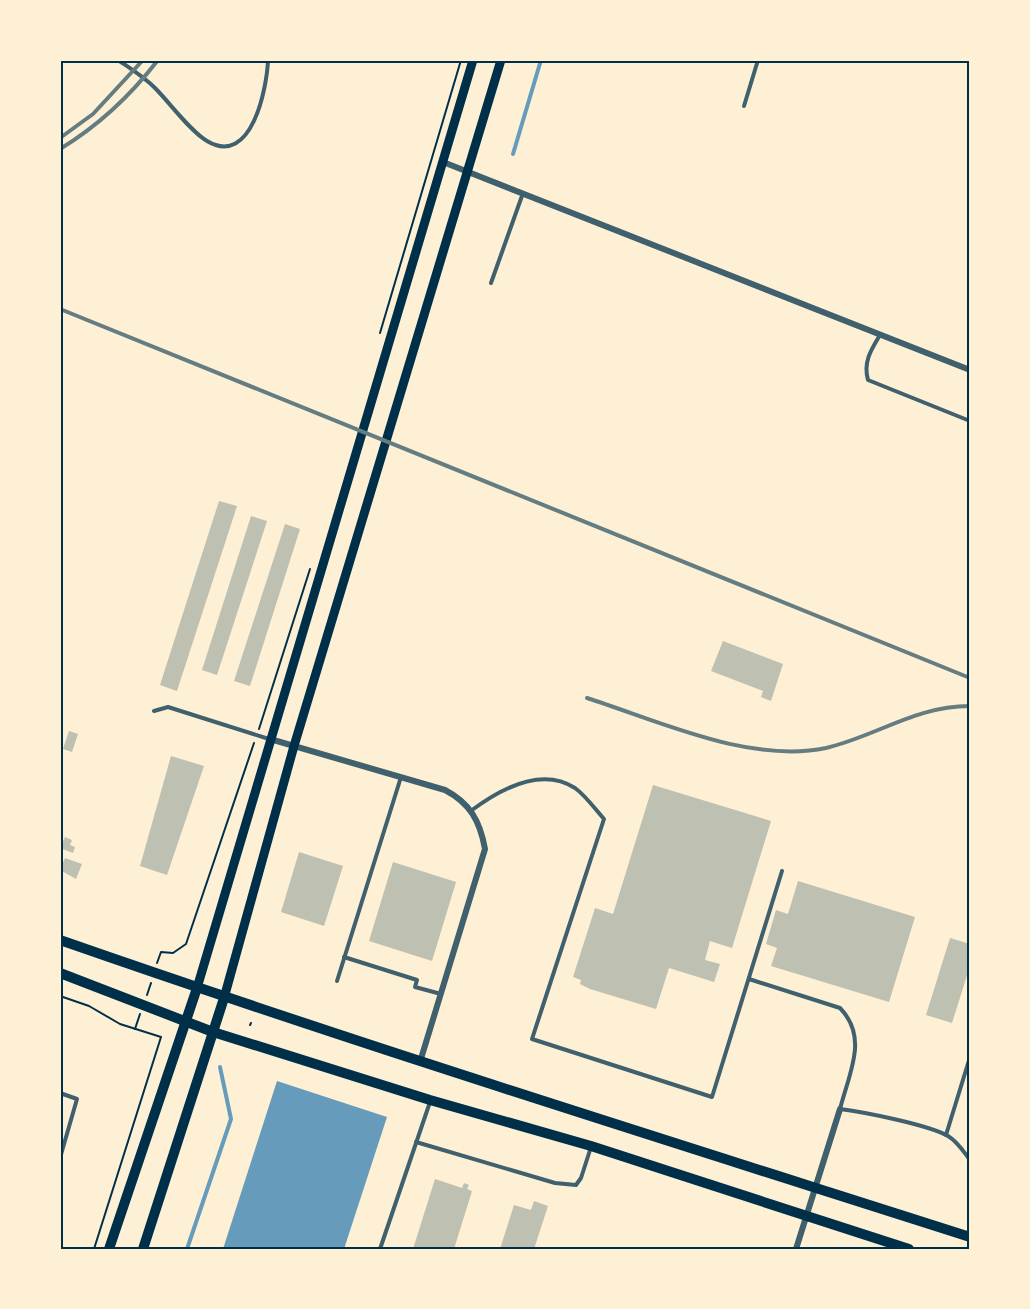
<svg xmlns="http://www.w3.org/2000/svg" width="1030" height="1309" font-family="'Titillium Web',sans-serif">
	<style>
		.water { fill: #669bbc }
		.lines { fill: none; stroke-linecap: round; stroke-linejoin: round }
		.stream { stroke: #669bbc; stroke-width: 4 }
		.building { fill: #bec0b2 }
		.path { stroke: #003049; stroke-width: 2 }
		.service { stroke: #3f606c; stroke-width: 4 }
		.minor { stroke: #3f606c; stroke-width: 6 }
		.secondary { stroke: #003049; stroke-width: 9 }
		.primary { stroke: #003049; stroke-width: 10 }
		.rail { stroke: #657d81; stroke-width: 4 }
		.neatline { fill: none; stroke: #003049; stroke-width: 2 }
	</style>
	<rect width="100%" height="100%" fill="#fdf0d5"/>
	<!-- water -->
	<polygon class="water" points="277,1081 387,1117 344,1249 223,1249"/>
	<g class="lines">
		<!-- stream -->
		<g class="stream">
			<polyline points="513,154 541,60"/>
			<polyline points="187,1249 231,1119 220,1067"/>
		</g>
	</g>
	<!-- building -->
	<g class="building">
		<polygon points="219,501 237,506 177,691 160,685"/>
		<polygon points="251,516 267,521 217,675 202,670"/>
		<polygon points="285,524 300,529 250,686 234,681"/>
		<polygon points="723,641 783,664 771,701 761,697 763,691 711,671"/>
		<polygon points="69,731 78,734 72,752 63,749"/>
		<polygon points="171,756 204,766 167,875 140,866"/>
		<polygon points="653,785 771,821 732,948 710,941 705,960 720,964 714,982 669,968 656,1009 590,989 580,984 581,980 573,977 595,908 613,914"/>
		<polygon points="65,837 72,840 70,845 75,847 73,853 60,848"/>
		<polygon points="299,852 343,866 324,926 281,912"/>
		<polygon points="65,858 82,864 76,879 60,870"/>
		<polygon points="393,862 456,882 432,961 369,941"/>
		<polygon points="798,881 915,917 889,1002 771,966 777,948 766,944 776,910 788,914"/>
		<polygon points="950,938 970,944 970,966 952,1023 926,1015"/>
		<polygon points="435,1179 462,1188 464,1183 469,1185 467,1189 472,1191 454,1249 413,1249"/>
		<polygon points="534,1201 548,1206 534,1249 500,1249 514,1205 531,1210"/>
	</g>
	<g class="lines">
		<!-- path -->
		<g class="path">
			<polyline points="380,333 461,60"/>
			<polyline points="259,729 310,569"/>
			<polyline points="157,963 161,952 173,953 186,944 254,743"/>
			<polyline points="147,995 151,983"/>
			<polyline points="60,996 89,1006 120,1024 161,1037 94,1249"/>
			<polyline points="250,1025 251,1023"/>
			<polyline points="135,1029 140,1014"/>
		</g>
		<!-- service -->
		<g class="service">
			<path d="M 118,60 C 131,69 144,77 155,88 C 170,103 190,131 207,141 C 252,168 267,87 268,60"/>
			<polyline points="744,106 758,60"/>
			<polyline points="491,283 523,193"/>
			<path d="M 880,335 C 871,350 863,362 868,380 L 970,421"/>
			<polyline points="154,711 168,707 269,739"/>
			<path d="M 472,810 C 499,790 541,766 575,788 C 586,796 595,809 604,819 L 532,1039 L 712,1097 L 782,871"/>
			<polyline points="344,957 417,980 415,987 441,994"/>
			<path d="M 749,979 L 840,1008 C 869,1038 849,1073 840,1109 C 864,1112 929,1125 948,1136 C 958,1142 963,1151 970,1160"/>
			<polyline points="337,981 401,777"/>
			<polyline points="60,1093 77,1099 60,1158"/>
			<polyline points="946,1135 970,1057"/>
			<polyline points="416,1142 555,1183 576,1185 581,1178 591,1147"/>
			<polyline points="380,1249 430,1102"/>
		</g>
		<!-- minor -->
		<g class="minor">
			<polyline points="443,162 970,370"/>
			<path d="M 270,739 L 445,790 C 470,803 480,821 485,849 L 420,1062"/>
			<polyline points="796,1249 840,1109"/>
		</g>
		<!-- secondary -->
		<g class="secondary">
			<polyline points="197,988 473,60"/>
			<polyline points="224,998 294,746 501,60"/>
		</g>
		<!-- primary -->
		<g class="primary">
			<path d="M 60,940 C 361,1045 666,1140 970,1237"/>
			<polyline points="60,973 213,1032 430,1100 591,1146 909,1249"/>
			<polyline points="109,1249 197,988"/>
			<polyline points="143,1249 224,998"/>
		</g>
		<!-- rail -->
		<g class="rail">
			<polyline points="60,138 93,114 143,60"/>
			<path d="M 60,149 C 98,126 131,95 158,60"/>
			<polyline points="60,309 970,678"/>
			<path d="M 587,698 C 659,721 750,764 826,748 C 877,736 915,706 970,706"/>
		</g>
	</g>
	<!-- border -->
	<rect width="1030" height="1309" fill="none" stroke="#fdf0d5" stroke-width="123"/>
	<rect x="62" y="62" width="906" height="1186" class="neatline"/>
</svg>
